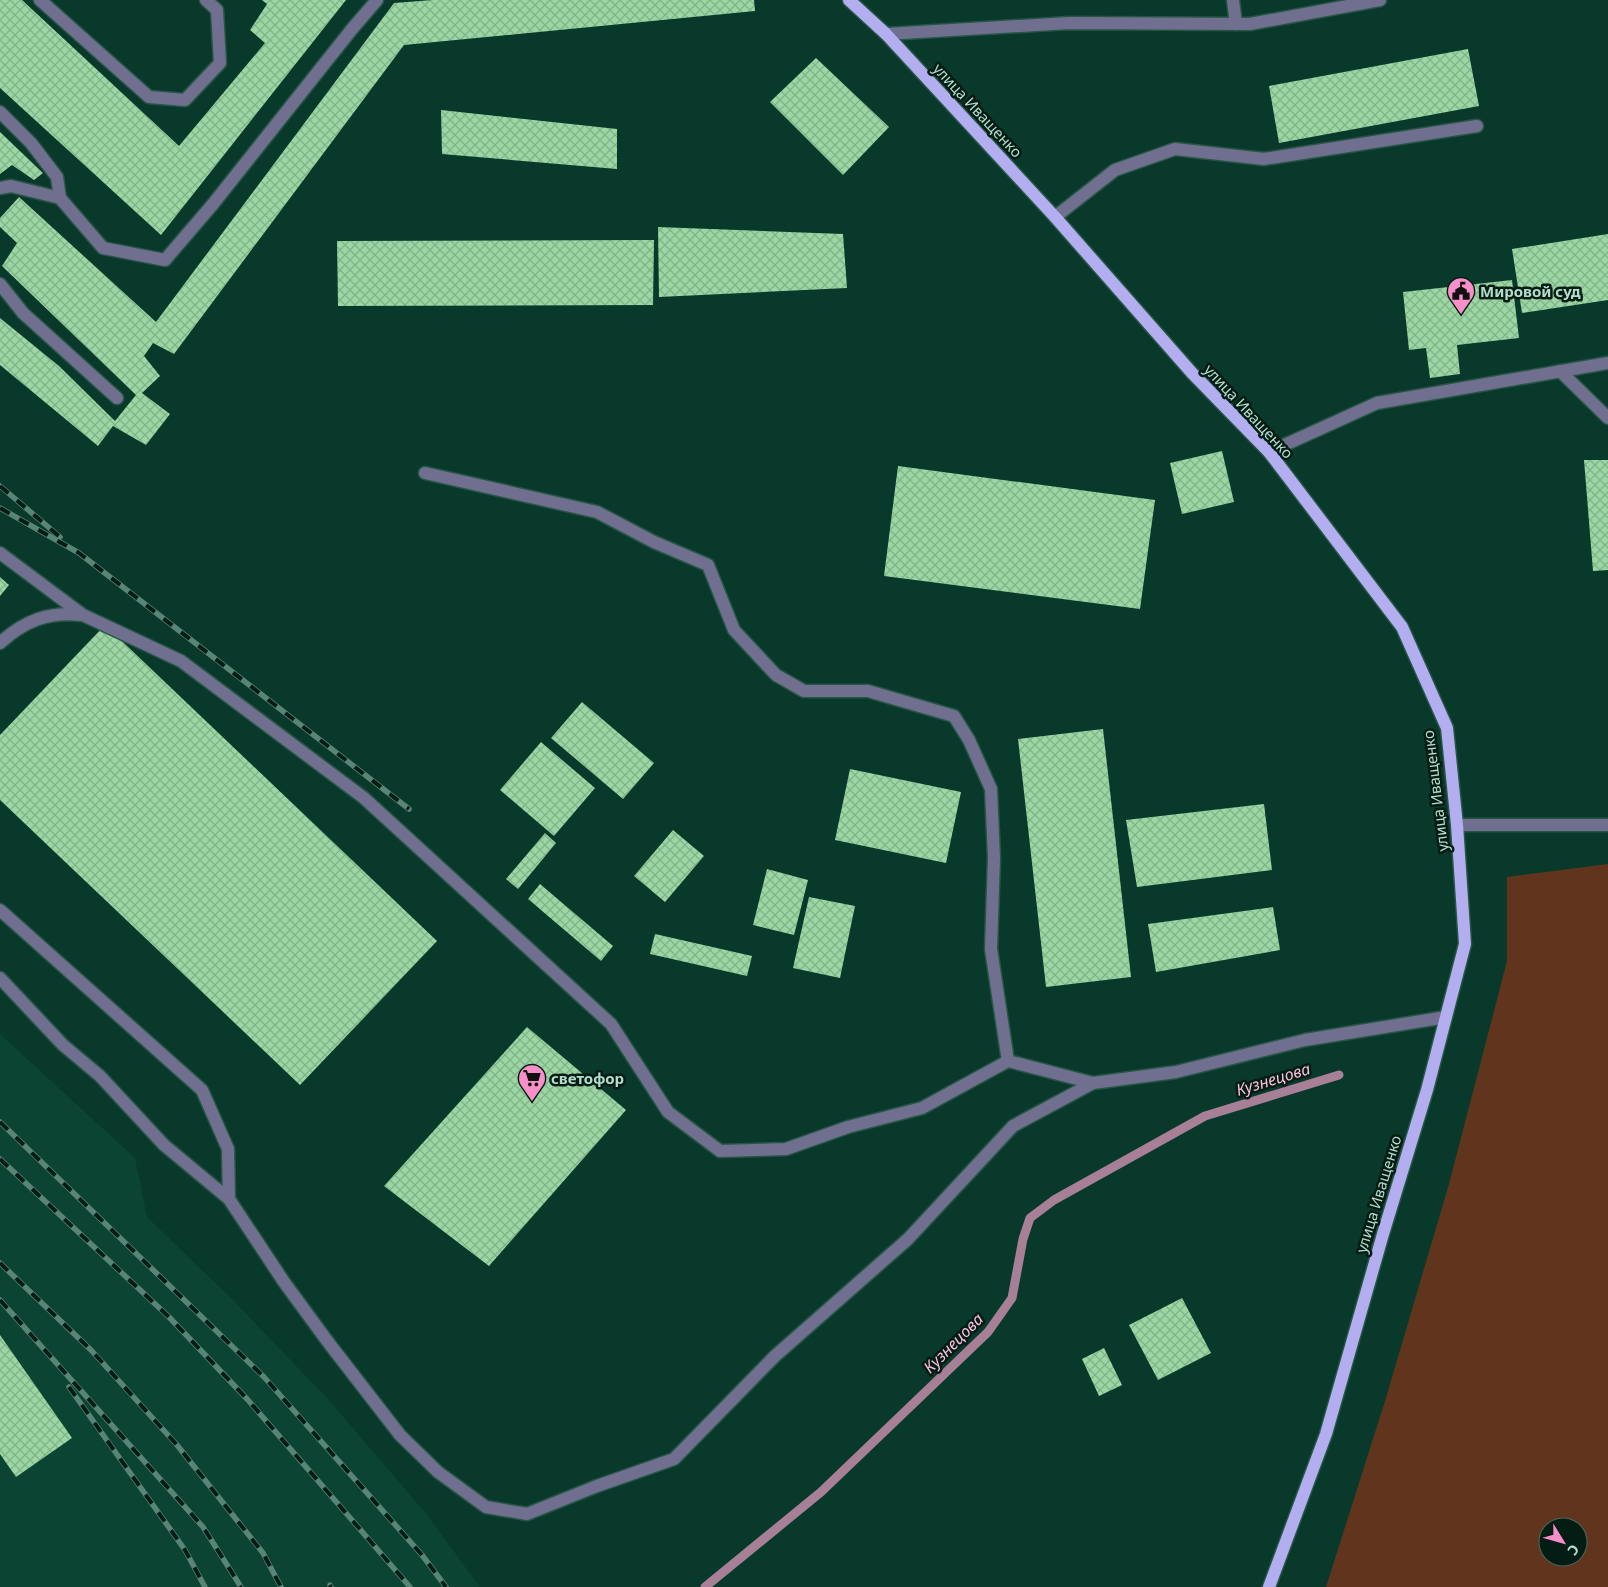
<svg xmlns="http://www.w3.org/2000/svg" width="1608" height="1587" font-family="'Noto Sans',sans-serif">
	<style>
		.built { fill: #0c4433 }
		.grass { fill: #61351d; fill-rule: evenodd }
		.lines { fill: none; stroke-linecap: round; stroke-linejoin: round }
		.stream { stroke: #a77f96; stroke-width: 9 }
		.building { fill: url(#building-cross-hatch) }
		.minor-casing { stroke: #275647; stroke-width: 15 }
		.major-casing { stroke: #275647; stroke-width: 15 }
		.minor { stroke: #716f8f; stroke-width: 12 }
		.major { stroke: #b3aeef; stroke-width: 12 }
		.rail-casing { stroke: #588575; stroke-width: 5.5 }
		.rail { stroke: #031d14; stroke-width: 4; stroke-dasharray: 11; stroke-linecap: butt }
		.labels { text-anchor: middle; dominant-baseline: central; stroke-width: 5; stroke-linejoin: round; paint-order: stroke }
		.street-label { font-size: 15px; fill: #b5dccb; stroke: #031d14 }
		.poi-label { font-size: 15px; font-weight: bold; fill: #b5dccb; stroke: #031d14; text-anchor: start }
		.water-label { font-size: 16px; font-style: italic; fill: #ffbfdf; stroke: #031d14 }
	</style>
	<defs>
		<pattern id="building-cross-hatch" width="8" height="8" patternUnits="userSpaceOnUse" patternTransform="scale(1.25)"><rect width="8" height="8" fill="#9cd7a3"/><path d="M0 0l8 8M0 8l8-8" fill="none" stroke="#82b28a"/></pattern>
	</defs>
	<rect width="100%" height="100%" fill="#08392a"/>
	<!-- built -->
	<polygon class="built" points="0,1034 135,1158 147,1217 231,1298 326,1397 424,1511 480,1587 0,1587"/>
	<!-- grass -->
	<path class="grass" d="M 1608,864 L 1608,1587 L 1326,1587 L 1385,1401 L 1449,1184 L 1507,961 L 1507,877 ZM 1548,1527 L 1578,1527 L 1578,1557 L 1548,1557 Z"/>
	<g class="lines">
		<!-- stream -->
		<polyline class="stream" points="705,1587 821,1492 988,1332 1012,1298 1023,1239 1030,1218 1054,1200 1205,1116 1339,1075"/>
	</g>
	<!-- building -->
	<g class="building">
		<polygon points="0,0 22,0 179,146 265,43 250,30 267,4 262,0 346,0 161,235 0,88"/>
		<polygon points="433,0 754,0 755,11 404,45 174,354 153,343 144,356 160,376 142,393 170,414 146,445 113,426 98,446 0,365 0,318 59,366 115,421 136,395 2,266 17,243 0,227 0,218 19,197 156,322 394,3"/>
		<polygon points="1468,49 1479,106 1279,143 1269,86"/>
		<polygon points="816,58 889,127 843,175 770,102"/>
		<polygon points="441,110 617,129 617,169 442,154"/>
		<polygon points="0,132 43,173 34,180 12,165 0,174"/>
		<polygon points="658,227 843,234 847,288 659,297"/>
		<polygon points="1608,234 1608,300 1522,313 1512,249"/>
		<polygon points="654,240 653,305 338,306 337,241"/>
		<polygon points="1512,280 1519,338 1457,345 1460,374 1430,378 1426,348 1409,350 1403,292"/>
		<polygon points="1222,451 1234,502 1182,514 1170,463"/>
		<polygon points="1584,460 1608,460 1608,570 1593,571"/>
		<polygon points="898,466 1155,500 1140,609 884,576"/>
		<polygon points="0,577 9,585 0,596"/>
		<polygon points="105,625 437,941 300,1085 0,800 0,735"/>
		<polygon points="582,702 654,763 623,799 551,738"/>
		<polygon points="1103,729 1131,977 1046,987 1018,739"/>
		<polygon points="541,742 595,788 554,836 500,790"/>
		<polygon points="850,769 961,792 946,863 835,840"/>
		<polygon points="1264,804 1272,870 1137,887 1126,820"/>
		<polygon points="673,830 704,856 665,902 634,876"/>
		<polygon points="545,833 556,843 518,889 506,879"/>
		<polygon points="767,869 808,880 794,935 753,925"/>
		<polygon points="540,884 613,946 601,961 528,899"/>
		<polygon points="809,897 855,906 840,978 793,968"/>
		<polygon points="1273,907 1280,950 1156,972 1148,924"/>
		<polygon points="655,934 752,956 747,976 650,954"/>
		<polygon points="527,1027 626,1110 489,1266 384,1186"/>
		<polygon points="1182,1298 1211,1353 1158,1380 1129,1325"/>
		<polygon points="0,1335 72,1438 16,1477 0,1454"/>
		<polygon points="1104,1348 1122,1385 1099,1396 1082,1359"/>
	</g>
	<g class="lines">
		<!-- minor casing -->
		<g class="minor-casing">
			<g id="minor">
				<polyline points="40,0 149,97 185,100 220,63 217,10 206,0"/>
				<polyline points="1233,0 1236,24"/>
				<polyline points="886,34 1069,23 1250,24 1380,0"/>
				<polyline points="0,112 31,143 57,177 60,198 103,248 165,260 213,204 352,29 377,0"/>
				<polyline points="0,188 11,186 60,198"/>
				<polyline points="1055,217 1115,170 1175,149 1264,159 1477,126"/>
				<polyline points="0,284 23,313 117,398"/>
				<polyline points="1560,371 1608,418"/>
				<polyline points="1269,452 1377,403 1608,363"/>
				<polyline points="425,473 597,512 654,542 708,565 734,630 776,675 804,691 868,691 954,716 969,740 991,789 994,858 991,949 1008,1061 1093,1083 1176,1072 1305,1040 1446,1017"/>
				<polyline points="0,553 83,615 181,661 364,798 611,1024 668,1112 720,1151 786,1149 848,1127 922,1108 1008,1061"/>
				<path d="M 0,643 C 24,621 49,611 81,615"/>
				<polyline points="1457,825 1608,825"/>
				<polyline points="0,910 202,1090 228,1149 229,1199"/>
				<polyline points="0,978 63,1045 100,1076 164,1145 229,1199 284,1282 328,1342 400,1435 438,1472 486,1507 527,1514 597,1486 674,1459 775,1356 908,1239 1013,1126 1093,1083"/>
			</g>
		</g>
		<!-- major casing -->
		<g class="major-casing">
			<polyline id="major" points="849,0 886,34 1055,217 1192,373 1269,452 1402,627 1447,728 1457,825 1465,944 1427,1090 1383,1234 1326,1434 1269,1587"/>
		</g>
		<!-- minor -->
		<use href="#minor" class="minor"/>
		<!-- major -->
		<use href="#major" class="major"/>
		<!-- rail casing -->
		<g class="rail-casing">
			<g id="rail">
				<polyline points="0,486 60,537"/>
				<polyline points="0,508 79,553 409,809"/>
				<polyline points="0,1122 264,1377 422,1555 446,1587"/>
				<polyline points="0,1159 169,1317 248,1400 410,1587"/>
				<polyline points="0,1263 91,1350 177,1445 263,1553 281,1587"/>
				<polyline points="0,1300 203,1527 241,1587"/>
				<polyline points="69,1387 185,1550 205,1587"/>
				<polyline points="330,1585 331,1587"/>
			</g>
		</g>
		<!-- rail -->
		<use href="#rail" class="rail"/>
	</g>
	<!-- icons -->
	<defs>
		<g id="civic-pin" transform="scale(1.4375)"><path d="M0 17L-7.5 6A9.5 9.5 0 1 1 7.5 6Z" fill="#f98fc8" stroke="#031d14"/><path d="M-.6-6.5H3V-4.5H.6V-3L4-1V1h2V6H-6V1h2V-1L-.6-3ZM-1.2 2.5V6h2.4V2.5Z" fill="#111"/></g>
		<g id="supermarket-pin" transform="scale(1.4375)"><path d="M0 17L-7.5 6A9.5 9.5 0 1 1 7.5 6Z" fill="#f98fc8" stroke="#031d14"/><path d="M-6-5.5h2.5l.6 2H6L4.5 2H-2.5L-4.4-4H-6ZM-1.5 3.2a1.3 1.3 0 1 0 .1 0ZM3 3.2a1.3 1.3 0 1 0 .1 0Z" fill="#111"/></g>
	</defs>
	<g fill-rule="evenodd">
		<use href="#civic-pin" x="1461" y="291"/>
		<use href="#supermarket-pin" x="532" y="1078"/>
	</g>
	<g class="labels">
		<!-- street labels -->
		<g class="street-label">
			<text transform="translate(978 110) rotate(47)">улица Иващенко</text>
			<text transform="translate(1249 411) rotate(47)">улица Иващенко</text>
			<text transform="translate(1435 791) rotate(-97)">улица Иващенко</text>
			<text transform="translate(1378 1194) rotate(-73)">улица Иващенко</text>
		</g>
		<!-- poi labels -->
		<g class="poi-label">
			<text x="1480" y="291">Мировой суд</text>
			<text x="551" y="1078">светофор</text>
		</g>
		<!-- water labels -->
		<g class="water-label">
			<text transform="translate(1273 1079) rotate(-17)">Кузнецова</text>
			<text transform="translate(953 1343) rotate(-45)">Кузнецова</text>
		</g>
	</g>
	<!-- north arrow -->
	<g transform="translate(1563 1542) rotate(127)"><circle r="24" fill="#031d14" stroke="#4a695d"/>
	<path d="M0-4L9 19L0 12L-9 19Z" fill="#f98fc8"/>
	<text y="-8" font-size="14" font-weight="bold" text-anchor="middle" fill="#b5dccb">С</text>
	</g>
</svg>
